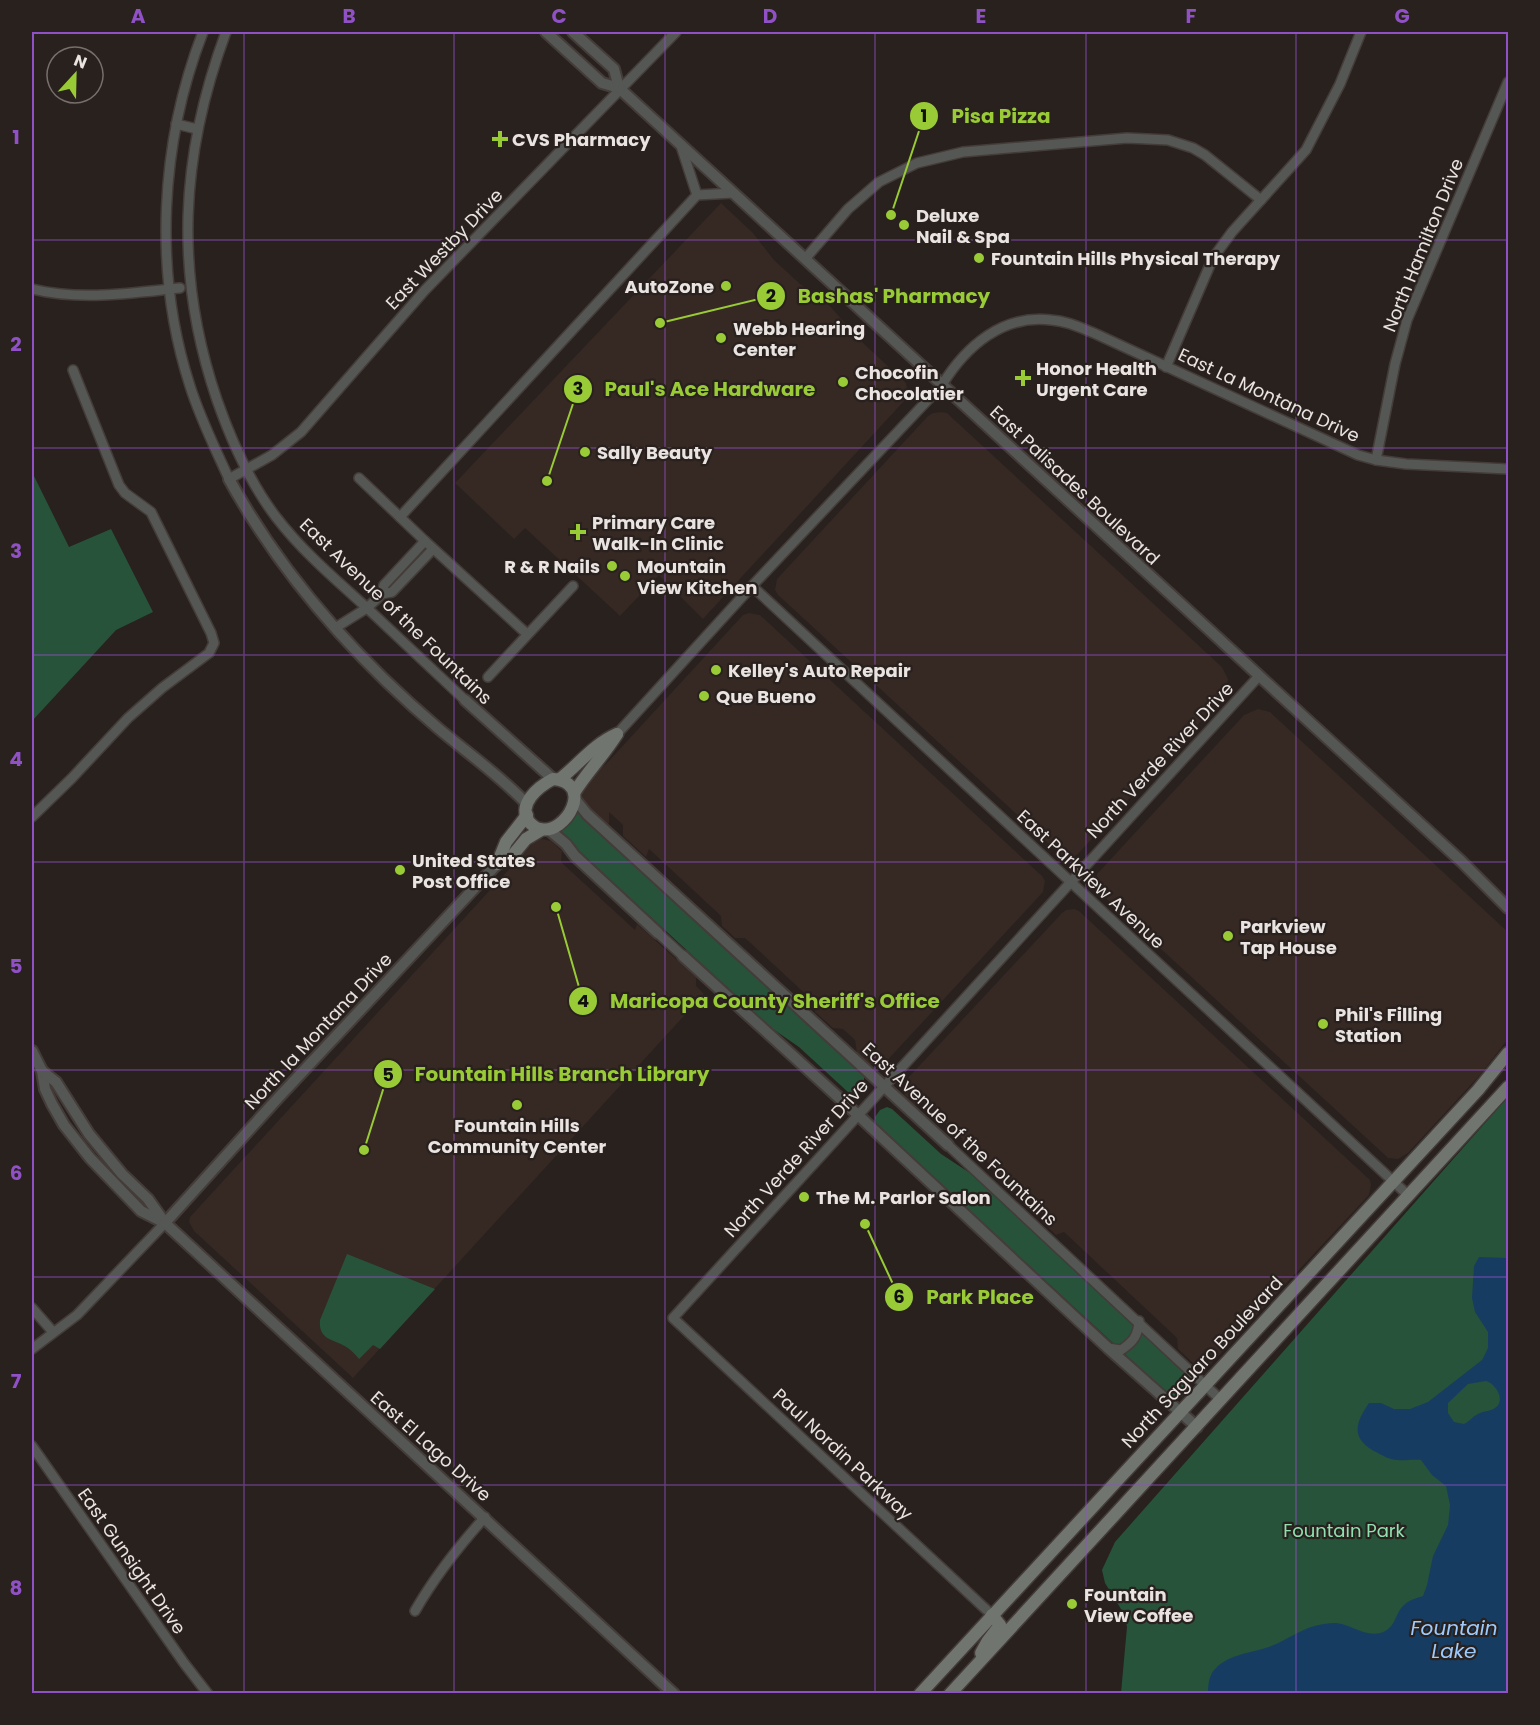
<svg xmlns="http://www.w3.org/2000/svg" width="1540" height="1725" font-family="Poppins,sans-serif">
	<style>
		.built { fill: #362823 }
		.green { fill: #27533a }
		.water { fill: #173c61; fill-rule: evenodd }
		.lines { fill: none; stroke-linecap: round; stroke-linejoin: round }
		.minor-casing { stroke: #443c39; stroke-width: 12 }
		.tertiary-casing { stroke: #443c39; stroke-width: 14 }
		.secondary-casing { stroke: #443c39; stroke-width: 15 }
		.minor { stroke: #555754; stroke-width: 9 }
		.tertiary { stroke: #555754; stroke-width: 10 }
		.secondary { stroke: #717570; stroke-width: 12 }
		.grid { fill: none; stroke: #9151c6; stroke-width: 1.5; stroke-opacity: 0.55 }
		.poi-dot { fill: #99cb36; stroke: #29211e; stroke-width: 2 }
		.labels { text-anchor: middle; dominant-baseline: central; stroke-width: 4.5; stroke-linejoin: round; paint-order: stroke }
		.poi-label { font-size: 18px; font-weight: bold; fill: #e9e3e1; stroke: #29211e; text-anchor: start }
		.street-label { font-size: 18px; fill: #e9e3e1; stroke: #29211e }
		.park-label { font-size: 18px; fill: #8fe2b0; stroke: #29211e }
		.water-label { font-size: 20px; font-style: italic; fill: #9dcbfd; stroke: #29211e }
		.leader { fill: none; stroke: #99cb36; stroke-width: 2 }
		.callout-dot { fill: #99cb36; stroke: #29211e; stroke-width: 2 }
		.mark-label { font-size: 18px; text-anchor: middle; font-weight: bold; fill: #111 }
		.callout-label { font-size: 20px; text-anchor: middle; font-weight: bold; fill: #99cb36; stroke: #29211e; stroke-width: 4.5; stroke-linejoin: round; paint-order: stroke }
		.neatline { fill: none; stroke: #9151c6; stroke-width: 2 }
		.grid-label { font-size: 20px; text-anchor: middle; font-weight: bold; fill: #9151c6 }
	</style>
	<rect width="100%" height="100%" fill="#29211e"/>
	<!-- built -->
	<g class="built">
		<polygon points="721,203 753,233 774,260 799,283 829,305 861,341 906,383 908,394 905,400 703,619 659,575 620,616 525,528 514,539 455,483"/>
		<polygon points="941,412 947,413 1222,667 1228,679 1225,695 1077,855 1071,858 1062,856 778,595 775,590 777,579 928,416 933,413"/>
		<polygon points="749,613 760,615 1042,876 1045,881 1043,892 883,1065 869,1064 857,1053 855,1040 843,1029 833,1028 815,1012 814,1002 745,938 735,938 722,926 721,916 649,849 646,857 623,836 623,825 609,812 609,823 606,825 585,804 581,797 581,791 591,776 606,764 743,615"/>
		<polygon points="1258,709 1270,712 1508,932 1508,1039 1480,1075 1408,1153 1398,1159 1388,1158 1098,891 1096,886 1097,874 1244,715"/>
		<polygon points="542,839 551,841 562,851 561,862 635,930 637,924 696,977 696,986 704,994 353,1378 194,1231 189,1222 190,1217 535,841"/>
		<polygon points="1074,909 1079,911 1370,1180 1371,1185 1369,1195 1209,1366 1199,1366 1194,1364 1178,1349 1177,1338 1064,1232 1056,1235 1042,1222 1042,1213 969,1145 964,1147 962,1138 957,1133 952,1135 946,1129 946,1124 918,1097 915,1106 904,1094 903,1088 907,1079 1062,913 1066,910"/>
	</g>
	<!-- green -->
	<g class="green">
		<polygon points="32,472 69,547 111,529 153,612 116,630 32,721"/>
		<polygon points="578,808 584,817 864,1076 864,1085 858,1092 849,1093 799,1047 770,1027 564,837 557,832"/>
		<polygon points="1508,1097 1508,1693 1121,1693 1127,1627 1124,1614 1105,1583 1102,1570 1115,1542"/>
		<polygon points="887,1107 892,1109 941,1154 970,1173 1133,1325 1134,1332 1122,1346 1114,1344 881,1129 876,1125 875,1117 880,1110"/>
		<path d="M 347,1254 L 435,1289 L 380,1349 L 373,1345 L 359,1359 C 356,1355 352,1351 348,1348 C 335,1339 318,1341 320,1320 Z"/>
		<path d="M 1143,1334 L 1191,1379 C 1192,1390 1183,1400 1172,1398 L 1125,1354 Z"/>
	</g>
	<!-- water -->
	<path class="water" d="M 1479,1257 L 1508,1258 L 1508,1693 L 1208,1693 C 1208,1685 1209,1674 1216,1668 C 1227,1656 1248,1653 1262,1649 C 1291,1641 1303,1623 1336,1623 C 1350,1624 1365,1637 1380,1633 C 1396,1629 1394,1615 1403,1606 C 1408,1600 1417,1598 1423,1596 L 1427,1585 L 1433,1556 L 1448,1525 L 1450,1505 L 1446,1486 L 1432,1475 L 1421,1460 C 1412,1459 1405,1461 1397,1460 C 1391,1460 1383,1456 1378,1453 C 1352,1440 1353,1426 1369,1403 L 1381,1403 L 1394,1409 L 1410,1409 L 1428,1402 L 1482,1360 L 1488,1348 L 1488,1332 L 1475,1312 L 1472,1298 L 1474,1266 ZM 1486,1381 C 1496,1384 1506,1400 1495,1408 C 1491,1411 1485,1411 1480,1413 C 1474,1415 1470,1421 1464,1424 L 1454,1422 L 1448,1413 L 1448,1403 L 1468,1384 Z"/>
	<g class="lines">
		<!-- minor casing -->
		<g class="minor-casing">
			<g id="minor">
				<path d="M 203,32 C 160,143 153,272 190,386 C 200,418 215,448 229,479 L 272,455 L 301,432 L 425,290 L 676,32"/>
				<path d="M 226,32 C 180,156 174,274 217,400 C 231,440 250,483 276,517 C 302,551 335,579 366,607 C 399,638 432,669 465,700"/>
				<polyline points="176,124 197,129"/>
				<polyline points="681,146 697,195"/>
				<polyline points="805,259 848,209 879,182 917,163 963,152 1127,138 1168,140 1193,148 1205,155 1261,200"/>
				<path d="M 32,289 C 80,301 131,293 180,288"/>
				<polyline points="1166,367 1213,258 1232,232 1306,150 1340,84 1361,32"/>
				<polyline points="1376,460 1395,364 1407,320 1508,82"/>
				<polyline points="359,478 425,541 527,634"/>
				<polyline points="400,517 697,195 733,193"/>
				<polyline points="752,586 1409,1196"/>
				<polyline points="382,594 384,585 425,541"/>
				<polyline points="335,628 367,608 382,594 392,592 433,549"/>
				<polyline points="488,677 573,586"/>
				<path d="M 617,734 L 752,586 L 942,385 C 966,346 1003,314 1051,320 C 1067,321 1081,328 1096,334 L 1358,455 L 1376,460 L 1406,464 L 1508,469"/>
				<polyline points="32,817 72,778 128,718 162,688 209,653 214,643 211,633 151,512 125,493 119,485 73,370"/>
				<polyline points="658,933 683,956"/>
				<polyline points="948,1145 1221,1400"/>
				<polyline points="32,1308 53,1332"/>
				<path d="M 1108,1348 L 1121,1350 C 1133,1342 1138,1336 1139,1321"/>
				<polyline points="32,1349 77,1315 165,1223"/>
				<polyline points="32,1446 184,1663 208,1694"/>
				<path d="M 415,1611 C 435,1576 458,1547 485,1517"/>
				<polyline points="992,1615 673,1318 1259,676"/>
			</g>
		</g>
		<!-- tertiary casing -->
		<g class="tertiary-casing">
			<g id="tertiary">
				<polyline points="546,32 602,83 619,88 1461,861 1508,908"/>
				<polyline points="573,32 614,69 619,88"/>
				<path d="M 229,479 C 283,577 354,657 439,729 C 469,754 499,775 526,803"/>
				<polyline points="465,700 553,779"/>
				<polyline points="575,799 587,814 948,1145"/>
				<polyline points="548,829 566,844 575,856 658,933"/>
				<polyline points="683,956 858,1115 1108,1348 1197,1427"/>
				<polyline points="32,1051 42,1071 45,1089 52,1104 64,1125 90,1158 141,1211 163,1222"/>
				<polyline points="42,1071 56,1082 89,1134 122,1174 148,1199 165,1223 674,1694"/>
				<polyline points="165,1223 278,1098 497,864"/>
			</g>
		</g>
		<!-- secondary casing -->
		<g class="secondary-casing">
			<g id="secondary">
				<path d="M 553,779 C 596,783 565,835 541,829 C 536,829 532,825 529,822 C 517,804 538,787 553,779 Z"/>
				<path d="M 560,779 C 579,764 594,744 617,734"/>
				<path d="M 574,793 C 587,772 604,755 617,734"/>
				<polyline points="497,864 506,842 527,815"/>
				<polyline points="497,864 512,856 526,839 541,830"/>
				<polyline points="981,1653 987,1642 1000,1625 992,1615"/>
				<polyline points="920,1694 1478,1090 1508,1053"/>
				<polyline points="950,1694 1508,1087"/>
			</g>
		</g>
		<!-- minor -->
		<use href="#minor" class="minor"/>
		<!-- tertiary -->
		<use href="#tertiary" class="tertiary"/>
		<!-- secondary -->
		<use href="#secondary" class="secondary"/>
	</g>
	<!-- grid -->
	<path class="grid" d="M 244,32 L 244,1694M 454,32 L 454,1694M 665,32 L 665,1694M 875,32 L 875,1694M 1086,32 L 1086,1694M 1296,32 L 1296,1694M 32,240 L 1508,240M 32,448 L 1508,448M 32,655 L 1508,655M 32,862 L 1508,862M 32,1070 L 1508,1070M 32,1277 L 1508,1277M 32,1485 L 1508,1485"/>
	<!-- markers -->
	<g class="poi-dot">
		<path d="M497 130h6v6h6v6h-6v6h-6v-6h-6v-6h6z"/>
		<circle cx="904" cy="225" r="6"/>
		<circle cx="979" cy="258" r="6"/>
		<circle cx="726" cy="286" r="6"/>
		<circle cx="721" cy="338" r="6"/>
		<path d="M1020 369h6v6h6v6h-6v6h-6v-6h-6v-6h6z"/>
		<circle cx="843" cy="382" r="6"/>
		<circle cx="585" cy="452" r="6"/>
		<path d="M575 523h6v6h6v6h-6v6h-6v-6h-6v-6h6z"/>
		<circle cx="612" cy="566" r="6"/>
		<circle cx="625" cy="576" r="6"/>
		<circle cx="716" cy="670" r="6"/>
		<circle cx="704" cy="696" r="6"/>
		<circle cx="400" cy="870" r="6"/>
		<circle cx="1228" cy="936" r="6"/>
		<circle cx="1323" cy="1024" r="6"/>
		<circle cx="517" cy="1105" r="6"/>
		<circle cx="804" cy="1197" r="6"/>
		<circle cx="1072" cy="1604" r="6"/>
	</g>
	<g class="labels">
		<!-- poi labels -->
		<g class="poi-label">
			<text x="512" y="139">CVS Pharmacy</text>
			<text x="916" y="215">Deluxe<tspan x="916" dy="21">Nail &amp; Spa</tspan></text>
			<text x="991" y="258">Fountain Hills Physical Therapy</text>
			<text x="714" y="286" text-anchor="end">AutoZone</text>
			<text x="733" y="328">Webb Hearing<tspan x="733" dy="21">Center</tspan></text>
			<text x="1036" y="368">Honor Health<tspan x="1036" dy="21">Urgent Care</tspan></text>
			<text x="855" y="372">Chocofin<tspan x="855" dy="21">Chocolatier</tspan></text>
			<text x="597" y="452">Sally Beauty</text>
			<text x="592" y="522">Primary Care<tspan x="592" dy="21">Walk-In Clinic</tspan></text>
			<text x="600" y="566" text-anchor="end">R &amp; R Nails</text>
			<text x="637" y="566">Mountain<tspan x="637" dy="21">View Kitchen</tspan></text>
			<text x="728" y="670">Kelley's Auto Repair</text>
			<text x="716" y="696">Que Bueno</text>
			<text x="412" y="860">United States<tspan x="412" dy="21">Post Office</tspan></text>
			<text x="1240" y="926">Parkview<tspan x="1240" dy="21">Tap House</tspan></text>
			<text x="1335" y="1014">Phil's Filling<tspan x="1335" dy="21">Station</tspan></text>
			<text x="517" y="1125" text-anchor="middle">Fountain Hills<tspan x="517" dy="21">Community Center</tspan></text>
			<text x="816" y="1197">The M. Parlor Salon</text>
			<text x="1084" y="1594">Fountain<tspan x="1084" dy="21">View Coffee</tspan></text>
		</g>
		<!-- street labels -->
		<g class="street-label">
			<text transform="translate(1423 245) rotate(-68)">North Hamilton Drive</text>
			<text transform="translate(444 249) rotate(-46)">East Westby Drive</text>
			<text transform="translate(1269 395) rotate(25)">East La Montana Drive</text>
			<text transform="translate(1075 485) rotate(43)">East Palisades Boulevard</text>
			<text transform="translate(396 611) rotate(44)">East Avenue of the Fountains</text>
			<text transform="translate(1160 760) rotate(-47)">North Verde River Drive</text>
			<text transform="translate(1091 879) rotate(43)">East Parkview Avenue</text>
			<text transform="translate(318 1031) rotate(-47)">North la Montana Drive</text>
			<text transform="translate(960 1134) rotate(43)">East Avenue of the Fountains</text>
			<text transform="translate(796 1158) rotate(-48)">North Verde River Drive</text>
			<text transform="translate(1202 1362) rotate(-47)">North Saguaro Boulevard</text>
			<text transform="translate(431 1446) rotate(42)">East El Lago Drive</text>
			<text transform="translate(843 1454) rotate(43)">Paul Nordin Parkway</text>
			<text transform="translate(132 1561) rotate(55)">East Gunsight Drive</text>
		</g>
		<!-- park labels -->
		<g class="park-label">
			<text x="1344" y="1530">Fountain Park</text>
		</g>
		<!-- water labels -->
		<g class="water-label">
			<text x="1454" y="1628">Fountain<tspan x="1454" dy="23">Lake</tspan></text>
		</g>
	</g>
	<!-- callouts -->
	<path class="leader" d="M891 215L924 116M660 323L771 296M547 481L578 389M556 907L583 1001M364 1150L388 1074M865 1224L899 1297"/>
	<g class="callout-dot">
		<circle cx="891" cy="215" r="6"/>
		<circle cx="660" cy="323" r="6"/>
		<circle cx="547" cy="481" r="6"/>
		<circle cx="556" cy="907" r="6"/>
		<circle cx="364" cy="1150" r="6"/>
		<circle cx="865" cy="1224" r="6"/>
		<circle cx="924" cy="116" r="15"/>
		<circle cx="771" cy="296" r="15"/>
		<circle cx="578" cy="389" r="15"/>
		<circle cx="583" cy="1001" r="15"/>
		<circle cx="388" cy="1074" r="15"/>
		<circle cx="899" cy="1297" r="15"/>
	</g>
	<g class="mark-label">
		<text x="924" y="122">1</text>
		<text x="771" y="302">2</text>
		<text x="578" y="395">3</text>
		<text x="583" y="1007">4</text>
		<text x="388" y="1081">5</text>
		<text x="899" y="1303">6</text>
	</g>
	<g class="callout-label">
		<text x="1001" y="123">Pisa Pizza</text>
		<text x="894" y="303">Bashas' Pharmacy</text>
		<text x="710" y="396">Paul's Ace Hardware</text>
		<text x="775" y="1008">Maricopa County Sheriff's Office</text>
		<text x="562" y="1081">Fountain Hills Branch Library</text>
		<text x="980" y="1304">Park Place</text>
	</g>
	<!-- border -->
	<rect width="1540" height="1725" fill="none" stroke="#29211e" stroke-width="66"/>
	<!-- north arrow -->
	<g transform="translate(75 75) rotate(22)"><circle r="28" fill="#29211e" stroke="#766f6c" stroke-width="1.5"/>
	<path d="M0-4.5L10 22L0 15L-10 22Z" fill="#99cb36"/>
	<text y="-9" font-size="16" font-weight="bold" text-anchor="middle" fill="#e9e3e1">N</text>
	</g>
	<rect x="33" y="33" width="1474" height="1659" class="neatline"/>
	<g class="grid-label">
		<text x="138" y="23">A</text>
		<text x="349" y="23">B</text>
		<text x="559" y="23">C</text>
		<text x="770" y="23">D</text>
		<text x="981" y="23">E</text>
		<text x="1191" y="23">F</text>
		<text x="1402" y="23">G</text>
		<text x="16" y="144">1</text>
		<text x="16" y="351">2</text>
		<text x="16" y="558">3</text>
		<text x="16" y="766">4</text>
		<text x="16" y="973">5</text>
		<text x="16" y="1180">6</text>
		<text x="16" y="1388">7</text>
		<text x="16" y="1595">8</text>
	</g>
</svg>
